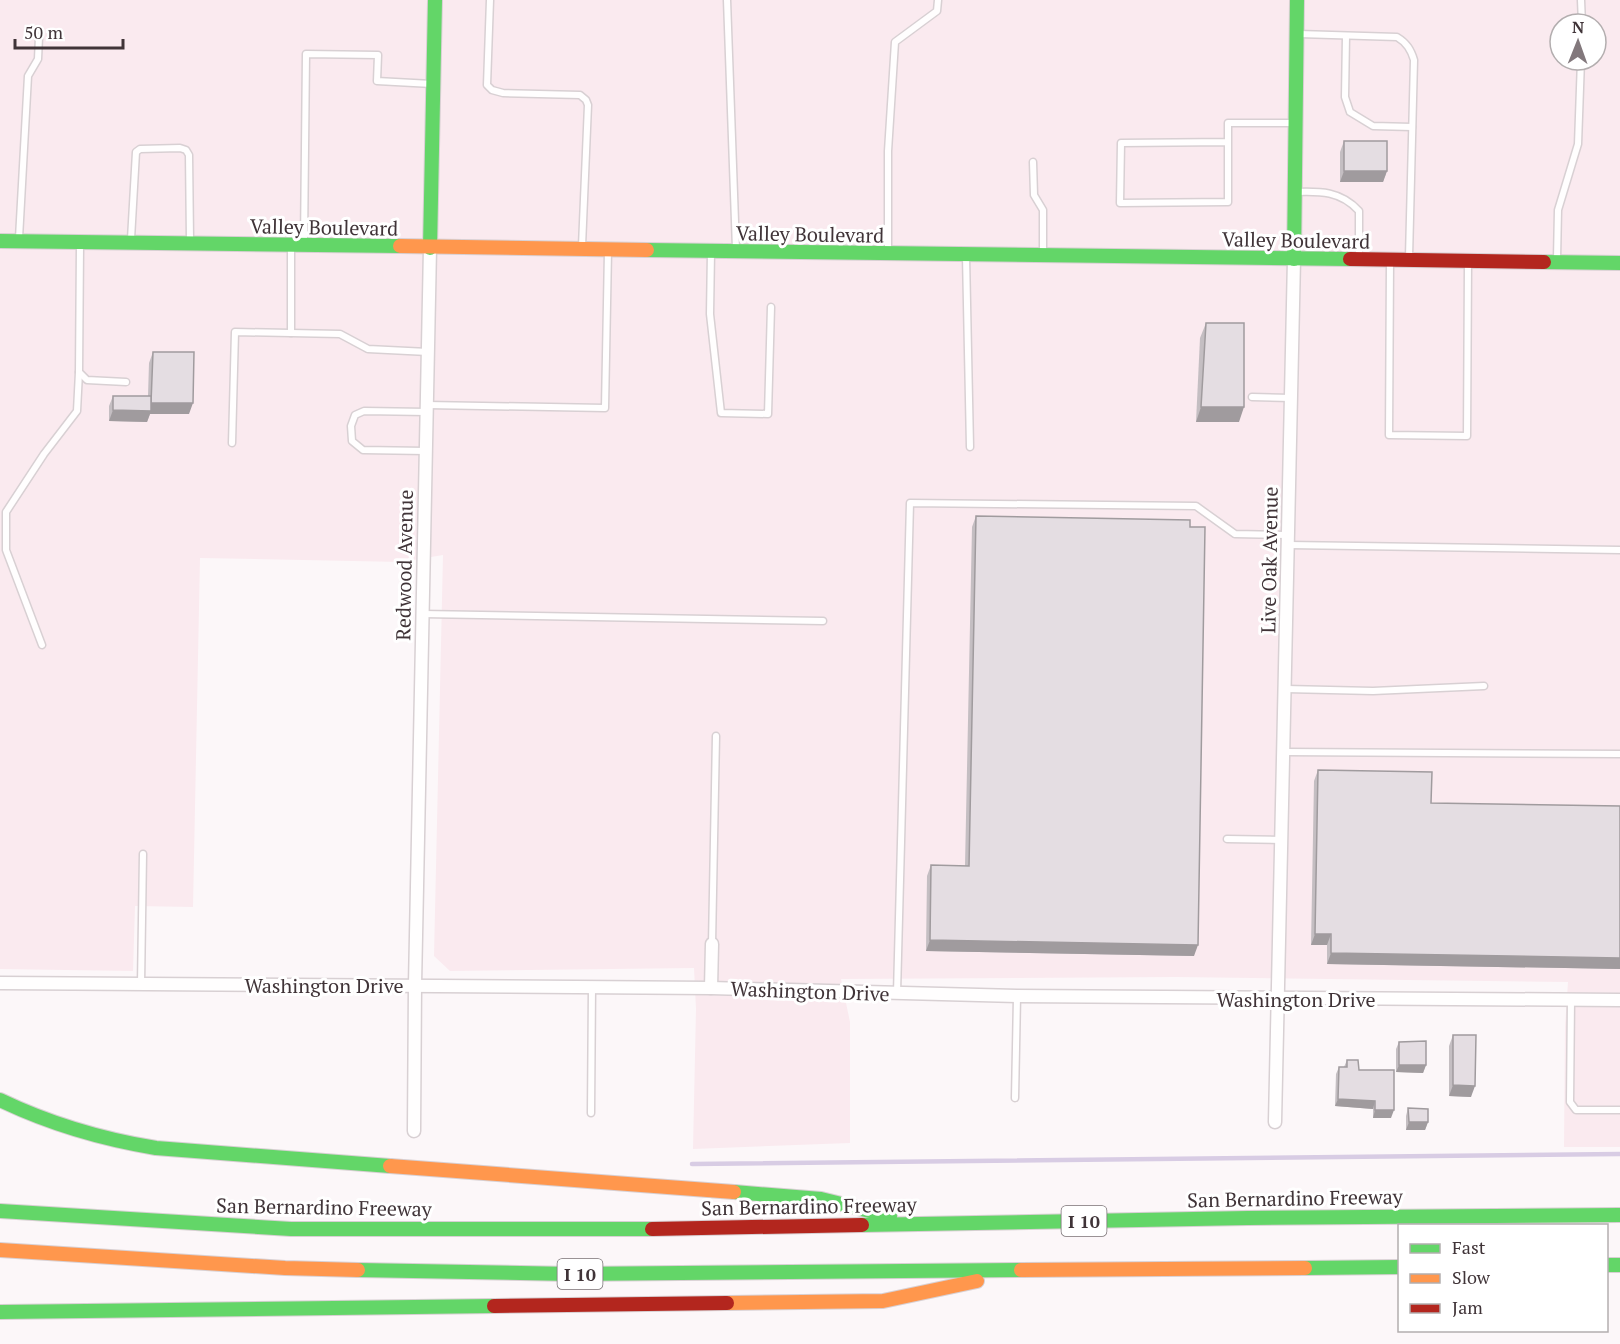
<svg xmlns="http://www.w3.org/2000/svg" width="1620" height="1344" font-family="'PT Serif',serif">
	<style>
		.built { fill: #faeaef; fill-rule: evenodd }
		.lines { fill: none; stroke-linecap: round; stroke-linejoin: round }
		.stream { stroke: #d8cce4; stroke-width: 4.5 }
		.lane-casing { stroke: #d8d0d3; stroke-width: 9 }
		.street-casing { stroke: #d8d0d3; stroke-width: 15 }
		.fast-casing { stroke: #d8d0d3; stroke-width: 16 }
		.slow-casing { stroke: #d8d0d3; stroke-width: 16 }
		.jam-casing { stroke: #d8d0d3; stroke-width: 16 }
		.lane { stroke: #fffefe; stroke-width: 6 }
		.street { stroke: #fffefe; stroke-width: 12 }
		.fast { stroke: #63d668; stroke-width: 14 }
		.slow { stroke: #ff974d; stroke-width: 14 }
		.jam { stroke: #b3261e; stroke-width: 14 }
		.wall { fill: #c4bec2 }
		.shaded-wall { fill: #a09b9e }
		.building { fill: #e4dde2; stroke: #a09b9e; stroke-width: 1.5 }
		.labels { text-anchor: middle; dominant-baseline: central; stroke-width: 6; stroke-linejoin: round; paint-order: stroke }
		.shield { fill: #fff; stroke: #797174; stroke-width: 1.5 }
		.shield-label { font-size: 18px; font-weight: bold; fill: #403438 }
		.street-label { font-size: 20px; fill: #403438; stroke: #fff }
	</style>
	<rect width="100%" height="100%" fill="#fcf7f9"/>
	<!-- built -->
	<path class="built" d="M 0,0 L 1620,0 L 1620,1147 L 1564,1147 L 1565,1027 L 1568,982 L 1176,977 L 841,979 L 850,1022 L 850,1143 L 693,1149 L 696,1009 L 694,968 L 450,971 L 434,956 L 443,555 L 402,562 L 200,558 L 193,907 L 135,906 L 133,971 L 0,969 ZM 1560,24 L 1596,24 L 1596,60 L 1560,60 Z"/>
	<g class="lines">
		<!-- stream -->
		<polyline class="stream" points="692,1164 1620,1154"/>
		<!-- lane casing -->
		<g class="lane-casing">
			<g id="lane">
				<polyline points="490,0 487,85 492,90 503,93 580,95 586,100 588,105 582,246"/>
				<polyline points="727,0 736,249"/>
				<polyline points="1581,0 1582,24"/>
				<path d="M 1299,34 L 1397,37 C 1407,43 1411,50 1414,60 L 1409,257"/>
				<polyline points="1346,36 1345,97 1350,112 1373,126 1412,127"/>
				<polyline points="1228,142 1121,143 1120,203 1228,202 1228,123 1294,123"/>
				<polyline points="1033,162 1034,195 1043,210 1043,253"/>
				<path d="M 1295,192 C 1320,191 1341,191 1359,211 L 1359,257"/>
				<polyline points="19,238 28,76 38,59 39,37"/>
				<polyline points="131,239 136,152 140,149 180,148 186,150 189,155 190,240"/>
				<polyline points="304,242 306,54 378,55 377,81 432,84"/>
				<polyline points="80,246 79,372 87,380 126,382"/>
				<polyline points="291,247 291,333"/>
				<polyline points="888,251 888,151 895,42 937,11 938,0"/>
				<polyline points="711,252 710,314 721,413 768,414 771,307"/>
				<polyline points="966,256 970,447"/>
				<polyline points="1557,259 1558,210 1578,144 1581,60"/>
				<polyline points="1390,261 1389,435 1467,436 1468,263"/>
				<polyline points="1252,397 1291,398"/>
				<polyline points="427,405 605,408 608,251"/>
				<polyline points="232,443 235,332 340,334 368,349 428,352"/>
				<polyline points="426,451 363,450 352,441 351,426 355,415 364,411 427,412"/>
				<polyline points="1289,545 1620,550"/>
				<polyline points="423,614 823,621"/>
				<polyline points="42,645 6,550 6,512 44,454 77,411 79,372"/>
				<polyline points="1286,689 1373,691 1484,686"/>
				<polyline points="1284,752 1620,754"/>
				<polyline points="1227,839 1282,840"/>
				<polyline points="712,944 716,736"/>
				<polyline points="141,984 143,854"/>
				<polyline points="897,993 910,503 1196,506 1235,534 1289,535"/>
				<polyline points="1571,1000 1570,1102 1576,1110 1620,1110"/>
				<polyline points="1015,1098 1017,997"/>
				<polyline points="591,1113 592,987"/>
			</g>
		</g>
		<!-- street casing -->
		<g class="street-casing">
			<g id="street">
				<polyline points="0,983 711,988 1017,996 1620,1000"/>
				<polyline points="711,988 712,944"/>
				<polyline points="1275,1122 1294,259"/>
				<polyline points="414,1131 415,985 430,248"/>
			</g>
		</g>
		<!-- fast casing -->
		<g class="fast-casing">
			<g id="fast">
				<polyline points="0,241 400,246"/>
				<polyline points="430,248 435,0"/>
				<polyline points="647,250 1350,259"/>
				<polyline points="1294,259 1297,0"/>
				<polyline points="1544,262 1620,263"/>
				<path d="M 0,1100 C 50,1124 101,1139 156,1148 L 390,1166"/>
				<polyline points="734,1192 821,1199 890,1216"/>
				<polyline points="0,1211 291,1229 652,1229"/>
				<polyline points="862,1225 1248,1218 1620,1215"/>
				<polyline points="1606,1265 1620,1265"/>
				<polyline points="1305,1268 1400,1267"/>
				<polyline points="358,1270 570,1274 1021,1270"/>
				<polyline points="0,1312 494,1306"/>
			</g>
		</g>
		<!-- slow casing -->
		<g class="slow-casing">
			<g id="slow">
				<polyline points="400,246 647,250"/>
				<polyline points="390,1166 734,1192"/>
				<polyline points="0,1250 285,1268 358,1270"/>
				<polyline points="1021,1270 1305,1268"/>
				<polyline points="727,1303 883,1301 977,1281"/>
			</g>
		</g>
		<!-- jam casing -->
		<g class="jam-casing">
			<g id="jam">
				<polyline points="1350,259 1544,262"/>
				<polyline points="652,1229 862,1225"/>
				<polyline points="494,1306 727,1303"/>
			</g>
		</g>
		<!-- lane -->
		<use href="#lane" class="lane"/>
		<!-- street -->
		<use href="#street" class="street"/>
		<!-- fast -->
		<use href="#fast" class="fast"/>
		<!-- slow -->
		<use href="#slow" class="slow"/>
		<!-- jam -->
		<use href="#jam" class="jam"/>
	</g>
	<!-- wall -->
	<g class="wall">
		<polygon points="1344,141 1387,171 1383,182 1340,182 1340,152"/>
		<polygon points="1206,323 1239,422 1196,422 1200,338"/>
		<polygon points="153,352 189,414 150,414 147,422 109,421 109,406 113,396 148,396 149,363"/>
		<polygon points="976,516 1194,956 926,951 927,876 931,865 965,866 972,527"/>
		<polygon points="1318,770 1431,803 1620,806 1620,969 1327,964 1327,945 1311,945 1314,781"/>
		<polygon points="1453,1035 1471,1097 1449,1096 1449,1046"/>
		<polygon points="1399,1042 1426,1065 1423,1073 1396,1072 1396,1049"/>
		<polygon points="1347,1060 1359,1070 1391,1118 1373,1118 1373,1109 1335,1106 1336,1074 1339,1067 1344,1067"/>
		<polygon points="1408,1108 1428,1122 1425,1130 1406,1130 1406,1116"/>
	</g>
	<!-- shaded-wall -->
	<g class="shaded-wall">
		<polygon points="1344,171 1387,171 1383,182 1340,182"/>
		<polygon points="151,403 193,403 189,414 150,414 147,422 109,421 113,410"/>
		<polygon points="1201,407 1244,407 1239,422 1196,422"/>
		<polygon points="1315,934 1331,934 1327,945 1311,945"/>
		<polygon points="930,940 1198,945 1194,956 926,951"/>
		<polygon points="1331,953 1620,958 1620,969 1327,964"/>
		<polygon points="1399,1065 1426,1065 1423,1073 1396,1072"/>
		<polygon points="1453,1085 1475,1086 1471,1097 1449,1096"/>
		<polygon points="1338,1099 1375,1101 1373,1109 1335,1106"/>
		<polygon points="1375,1110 1394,1110 1391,1118 1373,1118"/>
		<polygon points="1409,1122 1428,1122 1425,1130 1406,1130"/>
	</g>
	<!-- building -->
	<g class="building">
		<rect x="1344" y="141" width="43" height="30"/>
		<polygon points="1206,323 1244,323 1244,407 1201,407"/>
		<polygon points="153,352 194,352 193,403 151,403"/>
		<polygon points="113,396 151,396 151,411 113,410"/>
		<polygon points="976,516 1190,520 1190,527 1205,527 1198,945 930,940 931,865 969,866"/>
		<polygon points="1318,770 1432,772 1431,803 1620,806 1620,958 1331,953 1331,934 1315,934"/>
		<polygon points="1453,1035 1476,1035 1475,1086 1453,1085"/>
		<polygon points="1426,1041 1426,1065 1399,1065 1399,1042"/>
		<polygon points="1347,1060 1358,1060 1359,1070 1394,1070 1394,1110 1375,1110 1375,1101 1338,1099 1339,1067 1347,1067"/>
		<polygon points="1408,1108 1428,1109 1428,1122 1409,1122"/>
	</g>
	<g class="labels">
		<!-- shield labels -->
		<g class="shield">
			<rect x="1061.5" y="1206" width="45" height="30" rx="4.5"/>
			<rect x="557.5" y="1259" width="45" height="30" rx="4.5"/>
		</g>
		<g class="shield-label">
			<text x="1084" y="1221">I 10</text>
			<text x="580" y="1274">I 10</text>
		</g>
		<!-- street labels -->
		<g class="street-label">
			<text transform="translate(324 227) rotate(1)">Valley Boulevard</text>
			<text transform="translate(810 234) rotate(1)">Valley Boulevard</text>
			<text transform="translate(1296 240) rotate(1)">Valley Boulevard</text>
			<text transform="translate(1269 560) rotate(-89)">Live Oak Avenue</text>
			<text transform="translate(404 565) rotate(-89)">Redwood Avenue</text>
			<text x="324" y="985">Washington Drive</text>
			<text transform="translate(810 991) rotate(2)">Washington Drive</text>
			<text x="1296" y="999">Washington Drive</text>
			<text transform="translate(1295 1198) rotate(-1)">San Bernardino Freeway</text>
			<text transform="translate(809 1206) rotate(-1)">San Bernardino Freeway</text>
			<text transform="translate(324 1207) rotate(1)">San Bernardino Freeway</text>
		</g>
	</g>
	<!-- legend -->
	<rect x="1398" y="1224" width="210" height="108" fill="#ffffff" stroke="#b3aeaf" stroke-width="1.5"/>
	<rect x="1410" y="1244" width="30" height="9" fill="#63d668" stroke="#b3aeaf" stroke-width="1.5"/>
	<text x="1452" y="1254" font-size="18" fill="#403438">Fast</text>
	<rect x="1410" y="1274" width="30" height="9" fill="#ff974d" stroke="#b3aeaf" stroke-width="1.5"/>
	<text x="1452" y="1284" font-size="18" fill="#403438">Slow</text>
	<rect x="1410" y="1304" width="30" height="9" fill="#b3261e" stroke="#b3aeaf" stroke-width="1.5"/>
	<text x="1452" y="1314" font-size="18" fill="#403438">Jam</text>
	<!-- north arrow -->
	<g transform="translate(1578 42) rotate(1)"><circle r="28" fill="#ffffff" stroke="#b3aeaf" stroke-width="1.5"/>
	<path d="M0-4.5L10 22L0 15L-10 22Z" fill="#82787c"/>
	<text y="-9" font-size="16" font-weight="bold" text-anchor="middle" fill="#403438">N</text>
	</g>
	<!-- scale -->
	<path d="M15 39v9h108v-9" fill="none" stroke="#403438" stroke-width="3"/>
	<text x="24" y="39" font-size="18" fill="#403438" stroke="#ffffff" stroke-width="4.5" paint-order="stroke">50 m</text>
</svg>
